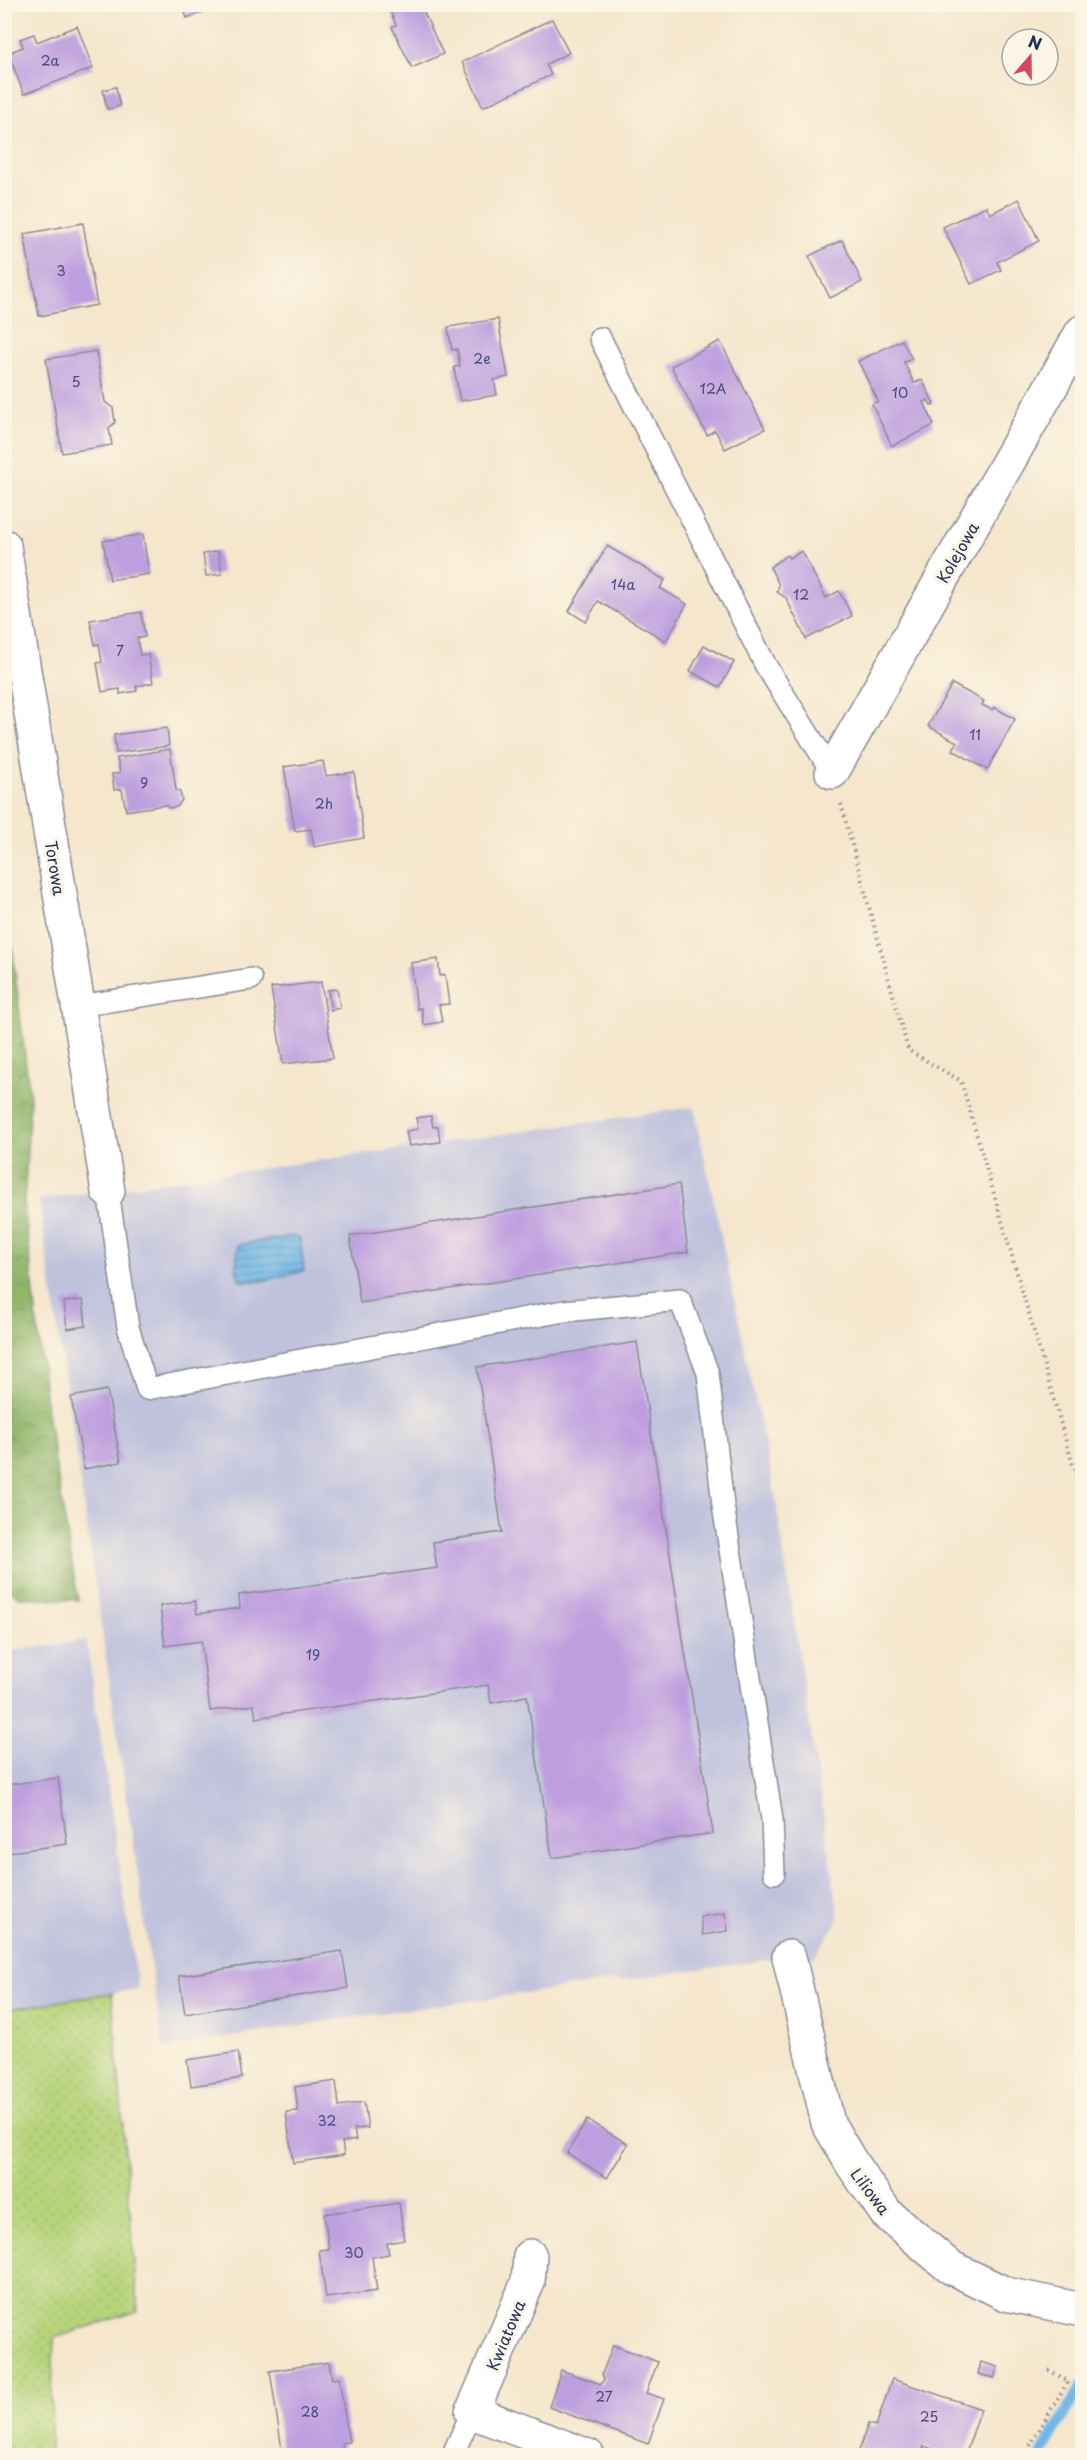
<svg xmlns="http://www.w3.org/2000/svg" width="1087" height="2460" font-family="'Playpen Sans',sans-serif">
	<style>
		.industrial { fill: #c0c2dd }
		.grass { fill: url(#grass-dots); stroke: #69826c; stroke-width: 1.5 }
		.forest { fill: url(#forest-crowns); stroke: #567264; stroke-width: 1.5 }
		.water { fill: url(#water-rules); stroke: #4472a2; stroke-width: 1.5 }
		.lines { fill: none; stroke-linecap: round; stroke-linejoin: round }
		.stream { stroke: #6eb6e6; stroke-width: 10 }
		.building { fill: #bd9edf }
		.lane-casing { stroke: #888a95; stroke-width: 24 }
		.street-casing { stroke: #888a95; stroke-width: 36 }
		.path { stroke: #888a95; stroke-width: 4; stroke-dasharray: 1.5 4.5; stroke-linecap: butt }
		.lane { stroke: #fff; stroke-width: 21 }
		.street { stroke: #fff; stroke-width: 33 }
		.labels { text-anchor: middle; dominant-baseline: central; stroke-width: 6; stroke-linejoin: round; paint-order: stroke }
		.number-label { font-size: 14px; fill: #444b7e }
		.street-label { font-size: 16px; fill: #1b2f5e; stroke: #fcf5e5 }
	</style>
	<defs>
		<pattern id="grass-dots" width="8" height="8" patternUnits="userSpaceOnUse" patternTransform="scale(1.5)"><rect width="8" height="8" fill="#b7d47b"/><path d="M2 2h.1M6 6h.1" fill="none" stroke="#9db66d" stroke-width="1.8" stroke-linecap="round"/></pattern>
		<pattern id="forest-crowns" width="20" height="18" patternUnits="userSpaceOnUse" patternTransform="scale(1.5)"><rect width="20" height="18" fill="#91b66b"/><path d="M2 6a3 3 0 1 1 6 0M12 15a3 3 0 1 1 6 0" fill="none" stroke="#76945b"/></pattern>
		<pattern id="water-rules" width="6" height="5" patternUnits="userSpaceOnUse" patternTransform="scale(1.5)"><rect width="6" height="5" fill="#6eb6e6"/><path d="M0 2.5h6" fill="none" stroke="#5a94be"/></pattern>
	</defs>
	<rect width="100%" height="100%" fill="#fcf5e5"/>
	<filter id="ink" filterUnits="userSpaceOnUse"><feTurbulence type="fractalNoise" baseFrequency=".0167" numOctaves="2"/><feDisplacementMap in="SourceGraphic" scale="12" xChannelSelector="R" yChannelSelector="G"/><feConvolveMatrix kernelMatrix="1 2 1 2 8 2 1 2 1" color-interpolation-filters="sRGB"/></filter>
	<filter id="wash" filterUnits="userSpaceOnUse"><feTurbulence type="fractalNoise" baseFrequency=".008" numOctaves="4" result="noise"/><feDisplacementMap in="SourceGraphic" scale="24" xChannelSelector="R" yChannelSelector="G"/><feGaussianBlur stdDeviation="1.35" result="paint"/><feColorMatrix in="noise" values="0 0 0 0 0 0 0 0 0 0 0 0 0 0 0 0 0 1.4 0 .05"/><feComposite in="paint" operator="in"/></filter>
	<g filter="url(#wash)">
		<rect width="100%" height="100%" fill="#f5e6cc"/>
		<!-- industrial -->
		<g class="industrial">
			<polygon points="694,1107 774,1489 839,1918 813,1959 789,1957 368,2015 163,2048 39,1200"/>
			<polygon points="86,1640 138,1989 5,2010 5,1652"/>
		</g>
		<!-- grass -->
		<polygon class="grass" points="112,1993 138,2311 54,2338 50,2455 5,2455 5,2010"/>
		<!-- forest -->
		<polygon class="forest" points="5,888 30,1099 24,1203 47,1413 78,1600 20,1597 5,1587"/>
		<!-- water -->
		<polygon class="water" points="290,1236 300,1238 304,1271 262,1281 240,1281 236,1268 238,1245"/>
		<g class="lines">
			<!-- stream -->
			<polyline class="stream" points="1040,2456 1082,2385"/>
		</g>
		<g id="blocks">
			<!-- building -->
			<g class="building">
				<polygon points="182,4 221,4 221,5 187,18"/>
				<polygon points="387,4 420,4 443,54 412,68 392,27 396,25"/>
				<polygon points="552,19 569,53 546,64 551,75 483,107 462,62"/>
				<polygon points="77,26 93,68 24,94 8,53 23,47 20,39 34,34 37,42"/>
				<polygon points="116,87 120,106 107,109 103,90"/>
				<polygon points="1019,199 1039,241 997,262 1001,270 971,284 943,227 986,206 990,214"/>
				<polygon points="83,223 97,305 39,316 24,234"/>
				<polygon points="842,240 862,282 830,298 809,256"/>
				<polygon points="498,319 508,377 494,380 497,395 460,401 454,367 460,366 457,349 452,350 448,327"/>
				<polygon points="902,340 912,359 904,362 914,383 922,380 934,404 931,405 928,400 924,402 934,425 892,446 872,404 878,401 858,361"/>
				<polygon points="720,341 765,429 725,449 715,430 707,435 671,366"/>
				<polygon points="96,351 105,402 113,408 115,422 109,429 112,445 62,453 46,359"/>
				<polygon points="143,534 149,574 110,580 103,541"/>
				<polygon points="607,546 665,580 660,588 687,604 666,641 598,601 586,622 569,611"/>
				<polygon points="218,551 222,574 206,576 203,554"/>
				<polygon points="802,551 826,598 839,591 852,616 806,639 786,598 777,592 779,585 770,567 787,555 789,558"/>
				<polygon points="141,612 145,637 137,638 140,655 148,654 153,683 136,686 137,691 120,694 120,689 102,692 97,663 102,662 99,644 95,645 90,620"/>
				<polygon points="704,645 734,662 720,687 690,671"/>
				<polygon points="952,684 984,701 982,705 992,710 994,707 1015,719 987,770 953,750 957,742 928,726"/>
				<polygon points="167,728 169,746 116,753 114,735"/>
				<polygon points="170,749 176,790 180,792 182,800 177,807 169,808 165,805 126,811 122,789 114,790 112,774 120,773 117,758"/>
				<polygon points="323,761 326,776 354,772 364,838 314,847 311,829 295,831 284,767"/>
				<polygon points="438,959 440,976 445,975 449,1004 439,1005 442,1022 424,1025 421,1008 417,1009 411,963"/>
				<polygon points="321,982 333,1058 283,1064 271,988"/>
				<polygon points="337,989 340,1008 331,1010 328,990"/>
				<polygon points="431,1116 433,1127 438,1126 440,1142 409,1146 406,1131 418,1129 416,1118"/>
				<polygon points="679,1184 688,1252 360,1303 350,1236"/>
				<polygon points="83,1300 86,1326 67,1329 64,1302"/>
				<polygon points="637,1342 713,1833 552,1858 527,1696 491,1703 488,1685 256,1718 254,1705 210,1711 201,1641 165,1646 160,1606 195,1601 197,1614 240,1608 239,1595 437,1568 433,1542 502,1532 477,1367"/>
				<polygon points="107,1390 121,1462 84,1469 71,1397"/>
				<polygon points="58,1778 67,1844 4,1853 4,1785"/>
				<polygon points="725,1913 728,1931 703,1935 700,1917"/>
				<polygon points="342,1951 348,1988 185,2014 179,1976"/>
				<polygon points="238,2052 242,2078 191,2086 187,2060"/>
				<polygon points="336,2081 339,2106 364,2102 368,2128 354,2129 356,2140 342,2142 344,2155 293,2163 286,2112 298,2111 295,2087"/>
				<polygon points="587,2120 628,2144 607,2178 567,2153"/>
				<polygon points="399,2203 404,2240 387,2243 389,2254 372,2257 377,2291 326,2298 319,2250 329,2249 324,2214"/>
				<polygon points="613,2345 658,2362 646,2393 664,2399 648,2444 549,2407 561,2370 601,2384 604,2379 602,2374"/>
				<polygon points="329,2362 332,2379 339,2378 349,2442 342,2443 344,2456 283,2456 270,2371"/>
				<polygon points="981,2362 998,2367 994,2378 978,2374"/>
				<polygon points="892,2379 981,2409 965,2456 953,2456 924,2446 921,2456 857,2456 868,2424 876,2426"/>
			</g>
		</g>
	</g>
	<g filter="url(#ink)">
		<use href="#blocks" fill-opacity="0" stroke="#888a95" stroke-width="1.5"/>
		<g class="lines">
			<!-- lane casing -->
			<g class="lane-casing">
				<g id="lane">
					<polyline points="600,338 766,666 832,772"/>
					<polyline points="78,1006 251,979"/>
					<polyline points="108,1191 128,1327 147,1389 564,1311 680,1300 708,1373 723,1505 772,1819 774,1873"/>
					<polyline points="452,2456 472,2412"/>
				</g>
			</g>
			<!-- street casing -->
			<g class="street-casing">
				<g id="street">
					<polyline points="4,546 108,1191"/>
					<polyline points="832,772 1082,332"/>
					<polyline points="789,1957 828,2123 852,2164 886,2213 950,2267 1006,2294 1082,2310"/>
					<polyline points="530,2256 528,2282 472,2412 588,2456"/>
				</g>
			</g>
			<!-- path -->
			<g class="path">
				<polyline points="841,804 908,1050 961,1081 1082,1496"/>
				<polyline points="1024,2456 1068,2381 1045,2368"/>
			</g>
			<!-- lane -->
			<use href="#lane" class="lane"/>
			<!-- street -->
			<use href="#street" class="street"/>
		</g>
	</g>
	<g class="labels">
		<!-- number labels -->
		<g class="number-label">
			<text x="50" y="60">2a</text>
			<text x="61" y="270">3</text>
			<text x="482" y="358">2e</text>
			<text x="76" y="381">5</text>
			<text x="713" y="388">12A</text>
			<text x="900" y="392">10</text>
			<text x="623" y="584">14a</text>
			<text x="801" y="594">12</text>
			<text x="120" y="650">7</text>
			<text x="975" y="734">11</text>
			<text x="144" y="782">9</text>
			<text x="324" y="803">2h</text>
			<text x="313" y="1654">19</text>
			<text x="327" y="2120">32</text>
			<text x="354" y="2252">30</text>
			<text x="604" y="2396">27</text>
			<text x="310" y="2411">28</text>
			<text x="929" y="2416">25</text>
		</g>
		<!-- street labels -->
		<g class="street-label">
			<text transform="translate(957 552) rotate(-60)">Kolejowa</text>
			<text transform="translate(56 868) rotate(81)">Torowa</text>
			<text transform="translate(871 2191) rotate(53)">Liliowa</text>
			<text transform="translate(505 2335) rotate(-67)">Kwiatowa</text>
		</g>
	</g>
	<!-- margin -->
	<rect width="1087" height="2460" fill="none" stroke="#fcf5e5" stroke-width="24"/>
	<!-- north arrow -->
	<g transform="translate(1030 57) rotate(20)"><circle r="28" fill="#fcf5e5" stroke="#a2a6af" stroke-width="1.5"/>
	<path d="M0-4.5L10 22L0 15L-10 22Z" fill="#d1495b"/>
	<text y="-9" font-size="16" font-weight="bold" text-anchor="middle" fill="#1b2f5e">N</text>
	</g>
</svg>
